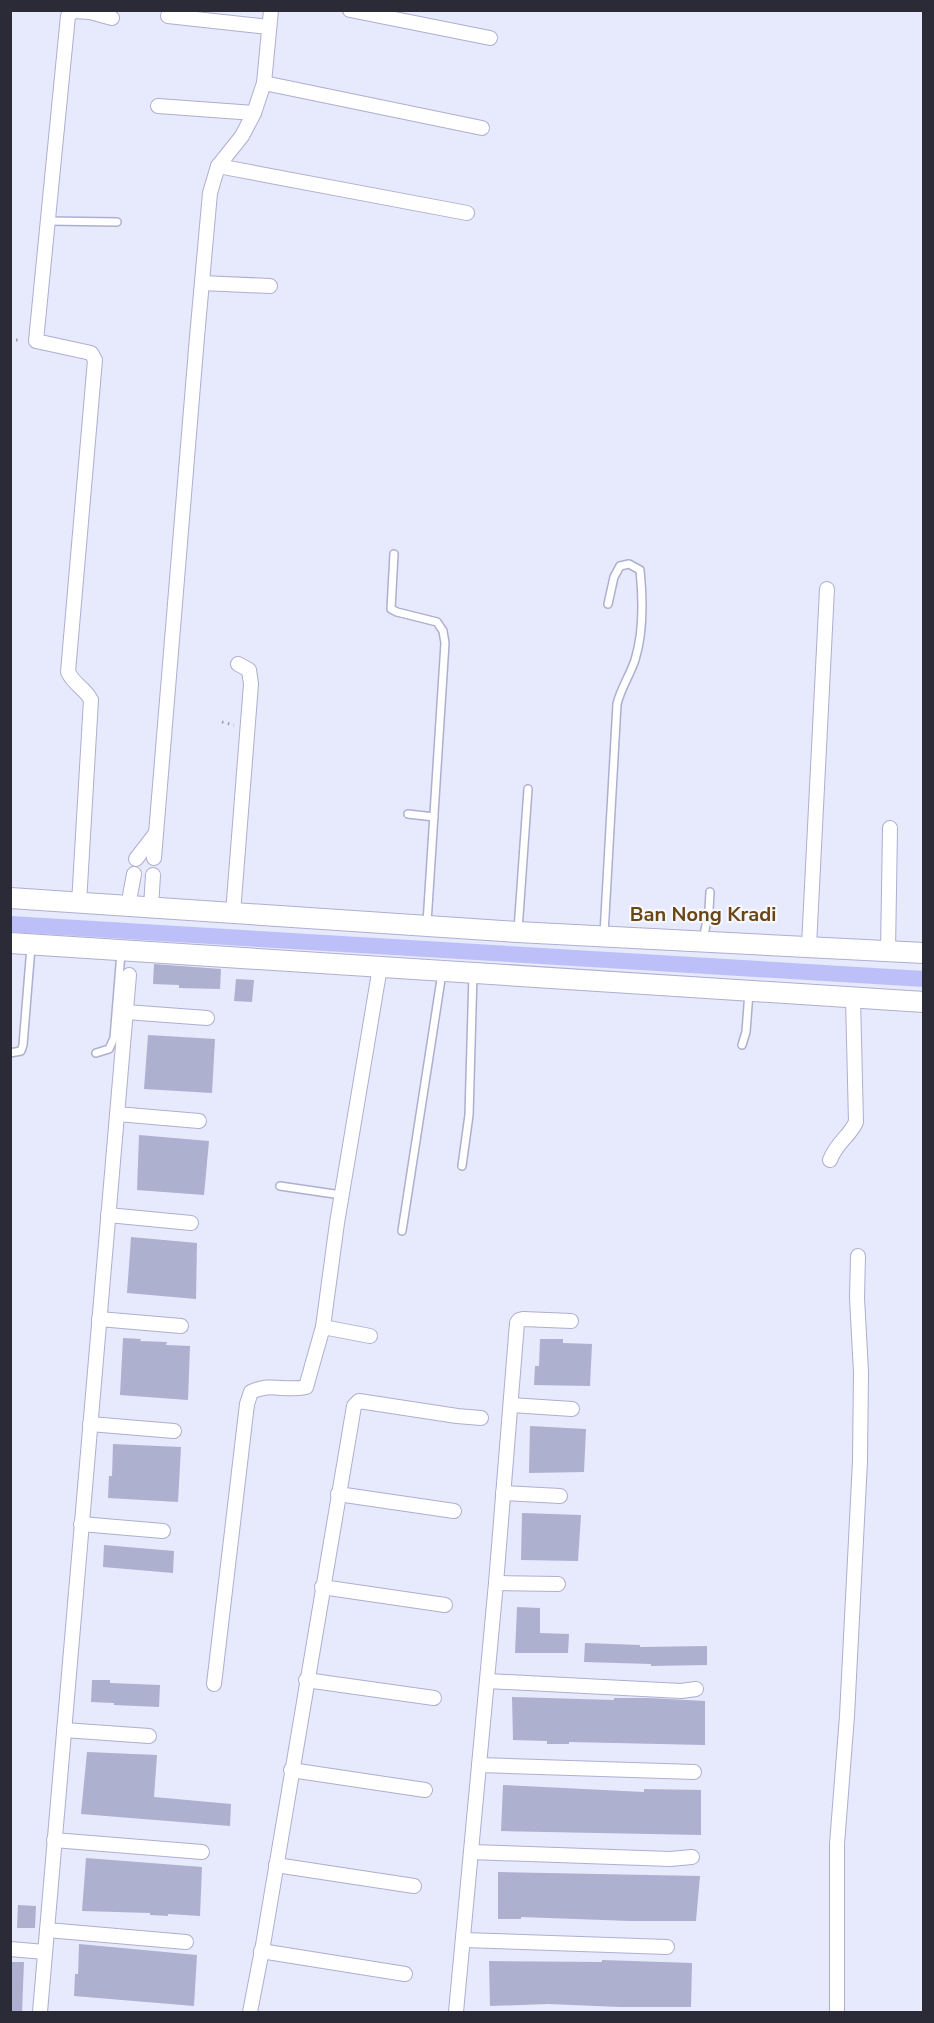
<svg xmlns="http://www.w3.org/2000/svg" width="934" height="2023" font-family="'Nunito Sans',sans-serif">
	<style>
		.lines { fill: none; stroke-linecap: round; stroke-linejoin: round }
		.canal { stroke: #bdbff9; stroke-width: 16 }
		.building { fill: #aeb0d0 }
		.lane-casing { stroke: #adafcf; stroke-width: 10 }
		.street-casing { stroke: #adafcf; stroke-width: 16 }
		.secondary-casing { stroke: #adafcf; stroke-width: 22 }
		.path { stroke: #9c9eaf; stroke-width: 3; stroke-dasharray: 1.5 4.5; stroke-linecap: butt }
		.lane { stroke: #fff; stroke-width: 7 }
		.street { stroke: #fff; stroke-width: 14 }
		.secondary { stroke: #fff; stroke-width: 20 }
		.labels { text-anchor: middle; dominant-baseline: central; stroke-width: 4.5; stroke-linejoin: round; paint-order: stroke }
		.quarter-label { font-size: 20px; font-weight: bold; fill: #694613; stroke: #f7f7fe }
	</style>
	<rect width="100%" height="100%" fill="#e7e9fd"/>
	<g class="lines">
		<!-- canal -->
		<polyline class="canal" points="10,924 924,979"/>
	</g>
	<!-- building -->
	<g class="building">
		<polygon points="154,964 221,969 220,989 179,988 179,985 153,984"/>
		<polygon points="236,979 254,980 252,1002 234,1001"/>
		<polygon points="148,1035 215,1039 212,1093 144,1089"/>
		<polygon points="139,1135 209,1141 204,1195 137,1190"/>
		<polygon points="131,1237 197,1243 196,1299 127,1293"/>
		<polygon points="123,1338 141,1339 140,1341 167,1342 166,1345 190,1346 188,1400 120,1395"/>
		<polygon points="540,1339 563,1339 563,1343 592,1344 590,1386 534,1385 535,1366 539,1366"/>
		<polygon points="530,1426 586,1429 584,1472 529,1473"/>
		<polygon points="113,1444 181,1447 178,1502 108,1498 109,1476 112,1476"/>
		<polygon points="522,1513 581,1515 578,1561 521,1560"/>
		<polygon points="104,1545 174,1551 173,1573 103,1567"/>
		<polygon points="517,1607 540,1608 540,1633 569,1634 568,1653 515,1653"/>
		<polygon points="585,1643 640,1645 640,1647 707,1646 707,1665 651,1666 651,1664 584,1662"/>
		<polygon points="92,1680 110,1680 110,1683 160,1685 159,1707 114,1705 114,1703 91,1702"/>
		<polygon points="512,1697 614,1700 614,1698 649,1698 705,1701 705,1745 569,1742 569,1744 547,1744 547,1741 513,1740"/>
		<polygon points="87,1752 157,1755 154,1797 231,1804 230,1826 81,1814"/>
		<polygon points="503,1785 644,1792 644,1789 701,1790 701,1835 501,1831"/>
		<polygon points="86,1858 202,1867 200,1916 168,1914 168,1916 150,1915 150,1913 82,1911"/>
		<polygon points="498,1872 700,1876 696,1921 630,1921 521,1917 521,1919 498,1919"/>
		<polygon points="18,1905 36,1906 35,1928 17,1928"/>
		<polygon points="79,1944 197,1955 194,2006 74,1996 75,1974 78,1974"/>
		<polygon points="602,1960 692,1963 691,2007 620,2007 548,2004 490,2006 489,1961 602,1962"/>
		<polygon points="10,1962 24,1962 22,2013 10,2012"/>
	</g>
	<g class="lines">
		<!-- lane casing -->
		<g class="lane-casing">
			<g id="lane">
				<polyline points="49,221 117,222"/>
				<polyline points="394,554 391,609 397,612 437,622 443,631 445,643 427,923"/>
				<polyline points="408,814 434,817"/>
				<polyline points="518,930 528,789"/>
				<path d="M 604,934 L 617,704 C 621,688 630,675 635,660 C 644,631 643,599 640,570 L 629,564 L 620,566 L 614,577 L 608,604"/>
				<polyline points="703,940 709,910 710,892"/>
				<polyline points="742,1045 746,1032 749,992"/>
				<polyline points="10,1053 21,1051 23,1045 31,947"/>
				<polyline points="96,1053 109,1049 114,1038 121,953"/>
				<polyline points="462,1166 469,1115 473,974"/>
				<polyline points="280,1186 341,1195"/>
				<polyline points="402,1231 442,973"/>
			</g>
		</g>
		<!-- street casing -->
		<g class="street-casing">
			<g id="street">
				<polyline points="350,10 490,38"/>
				<polyline points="168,16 269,27"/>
				<polyline points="264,83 482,128"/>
				<polyline points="158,106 254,113"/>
				<polyline points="218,166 467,213"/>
				<polyline points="202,283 270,286"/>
				<polyline points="154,858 197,337 210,193 218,166 242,136 254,113 264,83 271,10"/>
				<polyline points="136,859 156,833"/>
				<path d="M 79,903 L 91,700 C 84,687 75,686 68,672 L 95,360 L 91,353 L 36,341 L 68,16 L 73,11 L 90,12 L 112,18"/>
				<polyline points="128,906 134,874"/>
				<polyline points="151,907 153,875"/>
				<polyline points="233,913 251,684 249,670 238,664"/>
				<polyline points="809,946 827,589"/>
				<polyline points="888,951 890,828"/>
				<polyline points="126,1012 207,1018"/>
				<polyline points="117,1114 199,1121"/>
				<path d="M 830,1160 C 837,1142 849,1137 856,1122 L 853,998"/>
				<polyline points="108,1215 191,1223"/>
				<polyline points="99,1319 181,1326"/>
				<polyline points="323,1327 370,1336"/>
				<polyline points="511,1405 572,1409"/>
				<polyline points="90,1424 174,1431"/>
				<polyline points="503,1493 560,1496"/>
				<polyline points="338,1494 454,1511"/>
				<polyline points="81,1524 163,1531"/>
				<polyline points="496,1583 558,1584"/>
				<polyline points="322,1587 445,1605"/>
				<polyline points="306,1680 434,1698"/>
				<polyline points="487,1681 681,1691 696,1689"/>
				<path d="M 214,1684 L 247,1404 L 251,1392 C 271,1382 285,1392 306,1387 L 323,1327 L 337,1223 L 380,967"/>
				<polyline points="64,1730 149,1736"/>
				<polyline points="479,1765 694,1772"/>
				<polyline points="291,1770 425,1790"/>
				<polyline points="54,1840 202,1852"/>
				<polyline points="471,1852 670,1859 692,1857"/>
				<polyline points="276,1865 414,1886"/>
				<polyline points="47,1930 186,1942"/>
				<polyline points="463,1940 667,1947"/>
				<polyline points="10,1949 45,1952"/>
				<polyline points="261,1951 405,1974"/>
				<polyline points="40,2012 129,975"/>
				<polyline points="250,2012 263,1945 354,1406 359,1401 457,1416 481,1418"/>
				<polyline points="456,2012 496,1583 517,1323 519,1320 523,1319 571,1321"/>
				<polyline points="837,2012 837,1844 847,1716 860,1461 861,1372 857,1298 858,1256"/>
			</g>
		</g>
		<!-- secondary casing -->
		<g class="secondary-casing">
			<g id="secondary">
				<polyline points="10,898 517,932 924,953"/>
				<polyline points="10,943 924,1002"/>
			</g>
		</g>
		<!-- path -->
		<g class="path">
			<polyline points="10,340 22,340"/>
			<polyline points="222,722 234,725"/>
		</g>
		<!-- lane -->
		<use href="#lane" class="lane"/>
		<!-- street -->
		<use href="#street" class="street"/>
		<!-- secondary -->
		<use href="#secondary" class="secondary"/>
	</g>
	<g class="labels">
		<!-- quarter labels -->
		<g class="quarter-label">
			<text x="703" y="914">Ban Nong Kradi</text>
		</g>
	</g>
	<!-- border -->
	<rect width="934" height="2023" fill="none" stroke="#2a2b37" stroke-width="24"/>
</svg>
